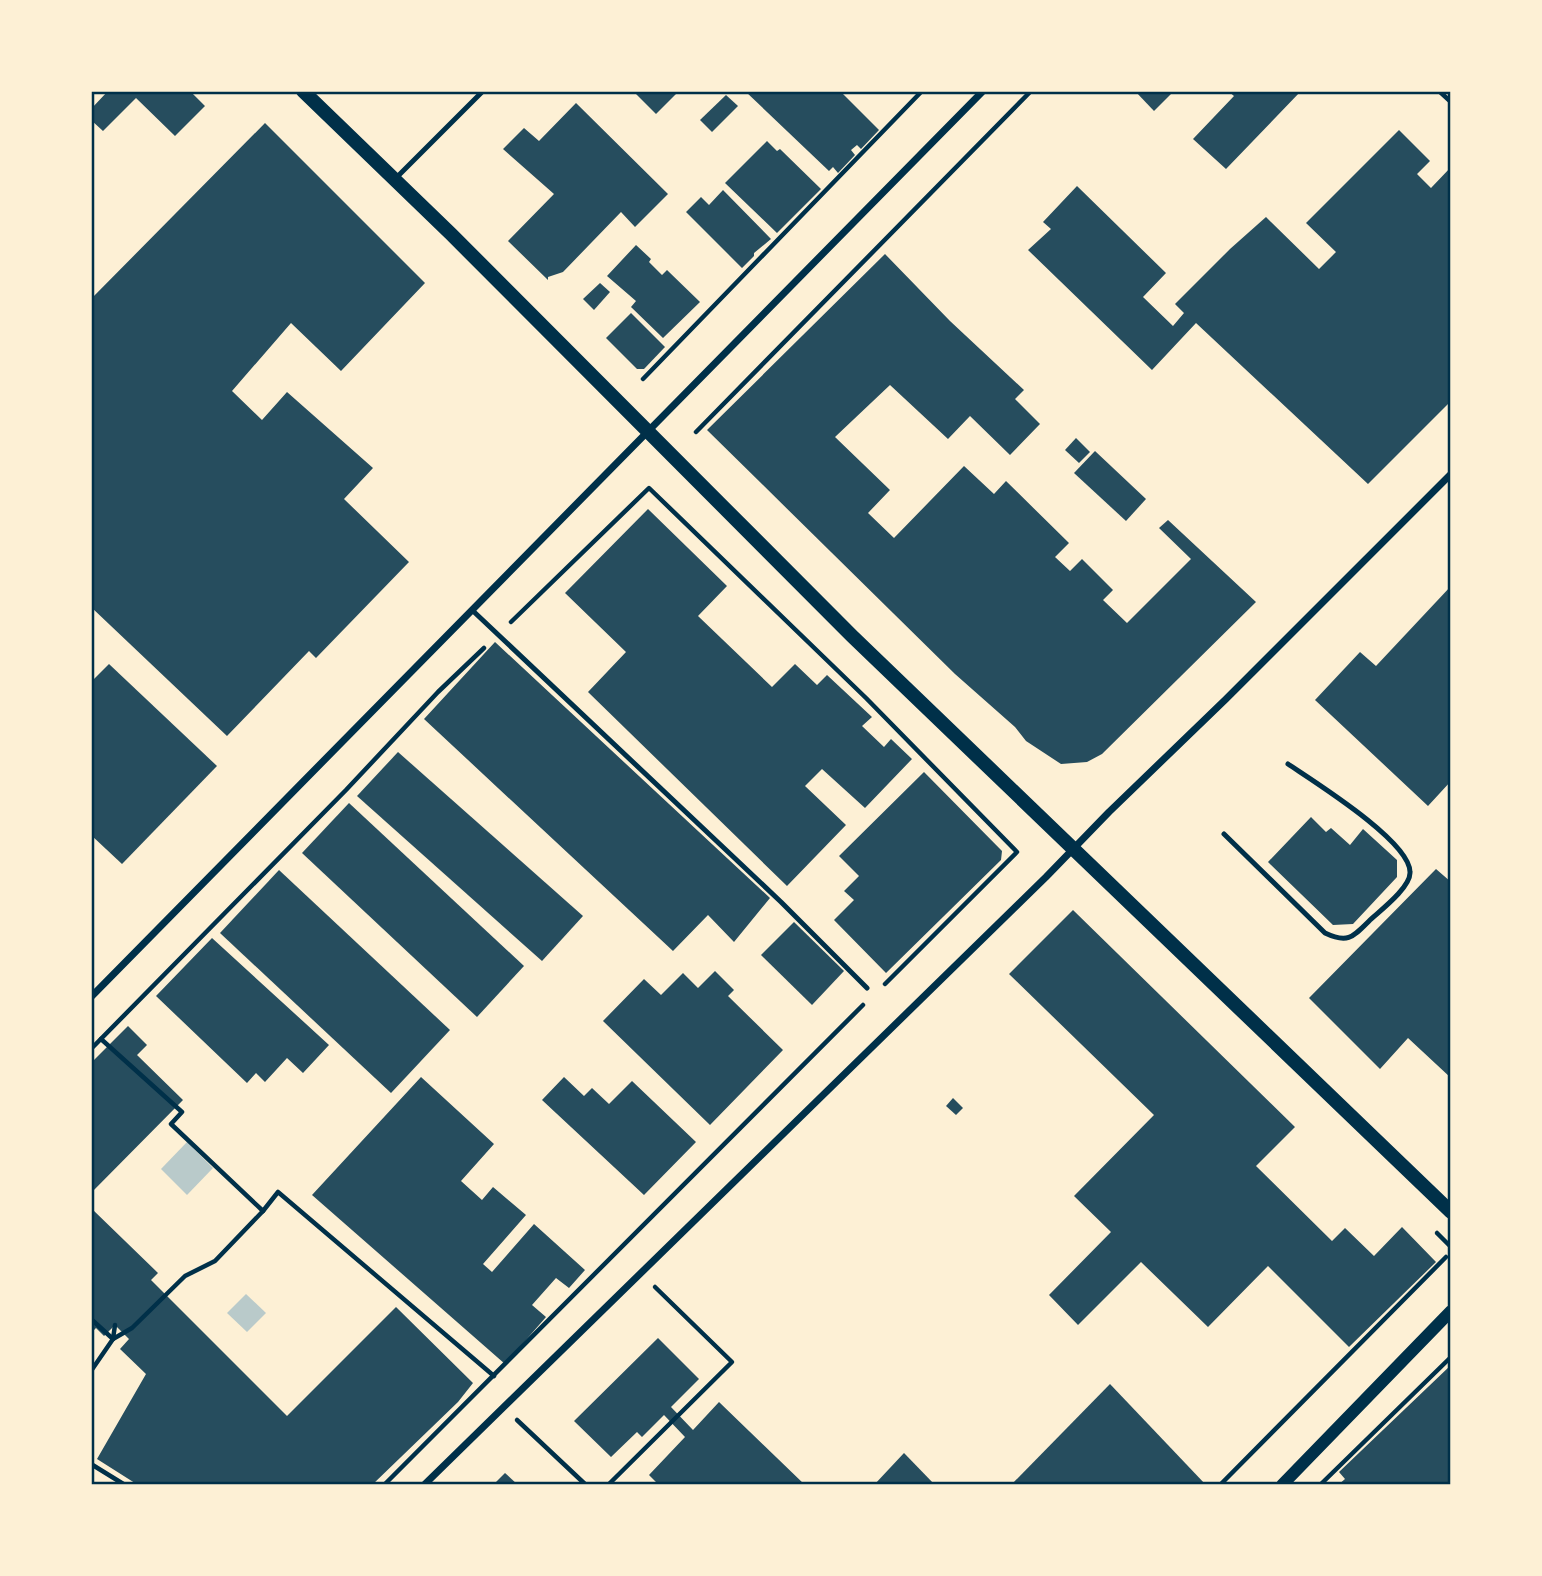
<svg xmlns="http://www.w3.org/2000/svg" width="1542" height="1576" font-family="Raleway,sans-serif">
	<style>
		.green { fill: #b9caca }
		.building { fill: #264d5e }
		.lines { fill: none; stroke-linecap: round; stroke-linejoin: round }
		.path { stroke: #003049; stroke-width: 4.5 }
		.service { stroke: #003049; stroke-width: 5 }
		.minor { stroke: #003049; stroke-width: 7 }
		.tertiary { stroke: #003049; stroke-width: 12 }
		.secondary { stroke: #003049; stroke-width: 14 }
		.neatline { fill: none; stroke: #003049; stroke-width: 2.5 }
	</style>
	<rect width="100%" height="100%" fill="#fdf0d5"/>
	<!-- green -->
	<g class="green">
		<polygon points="187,1142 213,1168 187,1195 161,1169"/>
		<polygon points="246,1294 266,1313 247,1332 227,1313"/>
	</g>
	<!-- building -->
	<g class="building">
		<polygon points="108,91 190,91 205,106 175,136 136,98 103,131 91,120 91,109"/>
		<polygon points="633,91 682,91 679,94 678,92 656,114"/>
		<polygon points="745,91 840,91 879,130 861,149 857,145 851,150 855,155 838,173 833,167 829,171"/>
		<polygon points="1135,91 1174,91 1154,111"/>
		<polygon points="1228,91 1301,91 1226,169 1193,139 1234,96"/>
		<polygon points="726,95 738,106 712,132 700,120"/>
		<polygon points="576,103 668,194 635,227 621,212 563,272 548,277 548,280 508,241 554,194 503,149 524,128 539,141"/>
		<polygon points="265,123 425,283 341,371 291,323 232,391 262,420 287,392 373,468 344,499 409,562 316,658 309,651 227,736 91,607 91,299"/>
		<polygon points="1399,130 1430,161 1417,174 1431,188 1451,167 1451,401 1368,484 1196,323 1152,370 1028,250 1051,229 1043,222 1077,186 1166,273 1143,297 1173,326 1184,313 1175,304 1230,249 1266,217 1319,269 1336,252 1306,223"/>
		<polygon points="767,141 777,151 780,149 821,189 777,233 725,183"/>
		<polygon points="723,190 771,239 754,253 754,256 742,268 686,212 701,197 709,205"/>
		<polygon points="636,245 651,259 649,262 662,275 667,270 700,302 663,338 631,307 636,301 607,276"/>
		<polygon points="885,254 950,321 1024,390 1015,399 1040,424 1010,455 970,416 948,439 890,385 835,437 890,490 868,513 894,538 964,466 994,494 1006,481 1069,543 1055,557 1070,571 1082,559 1113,590 1103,600 1127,623 1191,559 1159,528 1168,520 1256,602 1102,754 1087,762 1061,764 1026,741 1015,727 955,674 707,430"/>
		<polygon points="600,283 610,292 594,310 583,299"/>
		<polygon points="631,313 665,347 644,369 637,369 606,338"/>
		<polygon points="1076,438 1090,452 1079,463 1065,450"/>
		<polygon points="1095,451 1146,499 1126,521 1074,473"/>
		<polygon points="648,509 727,586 698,616 772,687 795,664 817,685 827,675 872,717 862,726 884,747 891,739 912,759 865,808 822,769 805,786 846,825 787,886 588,692 626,652 565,593"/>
		<polygon points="1451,586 1451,781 1428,806 1315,700 1360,652 1376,666"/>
		<polygon points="495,642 770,898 734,942 708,915 673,951 424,719"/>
		<polygon points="109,664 217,766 122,864 91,835 91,682"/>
		<polygon points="398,752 583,916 542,961 357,796"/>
		<polygon points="924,772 1002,851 1001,860 886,973 834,920 854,900 844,891 859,876 839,856"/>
		<polygon points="349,803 524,966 477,1017 302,853"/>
		<polygon points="1311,817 1326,832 1331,828 1350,845 1363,829 1397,860 1397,877 1353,924 1333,925 1268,862"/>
		<polygon points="1436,869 1451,882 1451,1078 1408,1038 1380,1069 1309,998"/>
		<polygon points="279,870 450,1030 391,1093 220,933"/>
		<polygon points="1073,910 1295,1127 1256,1166 1332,1241 1345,1228 1374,1256 1402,1227 1436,1262 1349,1347 1268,1266 1208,1327 1141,1262 1078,1325 1049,1295 1111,1232 1074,1196 1154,1115 1009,974"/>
		<polygon points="794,922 844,971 812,1005 761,955"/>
		<polygon points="212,938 329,1045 303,1073 287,1058 265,1082 256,1073 247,1083 156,996"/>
		<polygon points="715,971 734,990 728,996 783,1050 710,1125 603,1021 644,979 661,995 683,973 698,988"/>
		<polygon points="128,1026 147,1045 137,1055 183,1100 91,1193 91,1063"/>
		<polygon points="421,1077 494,1144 461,1181 482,1200 493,1187 526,1215 483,1264 492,1272 534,1224 585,1270 569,1288 556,1278 532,1305 546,1317 505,1364 312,1195"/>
		<polygon points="564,1077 584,1096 592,1088 609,1104 632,1081 696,1142 644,1195 542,1100"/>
		<polygon points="953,1098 963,1108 956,1115 946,1106"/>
		<polygon points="91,1208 158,1273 151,1280 287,1416 396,1307 473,1383 458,1402 372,1485 138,1485 97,1459 146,1374 120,1349 129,1339 115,1325 104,1336 96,1328 93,1331 91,1329"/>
		<polygon points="658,1338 699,1379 671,1407 693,1430 719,1402 805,1485 659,1485 649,1475 685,1437 664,1415 642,1437 637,1432 611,1457 574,1421"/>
		<polygon points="1451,1365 1451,1485 1338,1485 1345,1479 1339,1472"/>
		<polygon points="1110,1384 1206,1485 1011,1485"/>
		<polygon points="904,1453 935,1485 874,1485"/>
		<polygon points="505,1473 518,1485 493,1485"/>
	</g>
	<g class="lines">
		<!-- path -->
		<g class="path">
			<polyline points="1439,91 1451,102"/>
			<polyline points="643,379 922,91"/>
			<polyline points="696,432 1031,91"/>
			<polyline points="511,622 649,488 866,698 1017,852 885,984"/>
			<polyline points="91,1049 346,790 438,692 484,648"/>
			<polyline points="263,1211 278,1192 494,1376"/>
			<polyline points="1437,1233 1451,1247"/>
			<polyline points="91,1319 113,1339"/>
			<polyline points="113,1339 115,1325"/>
			<polyline points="91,1371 113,1339 132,1328 185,1276 215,1261 263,1211 171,1124 182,1112 101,1039"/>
			<polyline points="517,1420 586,1485"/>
			<polyline points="91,1464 125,1485"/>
			<polyline points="384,1485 863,1005"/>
			<polyline points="608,1485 732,1362 655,1287"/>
			<polyline points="1220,1485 1446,1257"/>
			<polyline points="1320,1485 1451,1357"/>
		</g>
		<!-- service -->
		<g class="service">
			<polyline points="395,179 483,91"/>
			<polyline points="472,610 781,902 867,988"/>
			<path d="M 1224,834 L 1325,933 C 1348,944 1353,937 1370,920 C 1381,910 1411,887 1410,872 C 1410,841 1313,781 1288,764"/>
		</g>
		<!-- minor -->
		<g class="minor">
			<polyline points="91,997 983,91"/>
			<polyline points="424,1485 1046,877 1109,812 1226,699 1451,474"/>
		</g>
		<!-- tertiary -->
		<polyline class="tertiary" points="1282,1485 1451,1311"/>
		<!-- secondary -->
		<polyline class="secondary" points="303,91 451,234 852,636 1451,1212"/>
	</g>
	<!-- border -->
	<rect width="1542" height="1576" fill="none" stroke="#fdf0d5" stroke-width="186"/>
	<rect x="93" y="93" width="1356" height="1390" class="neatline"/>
</svg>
